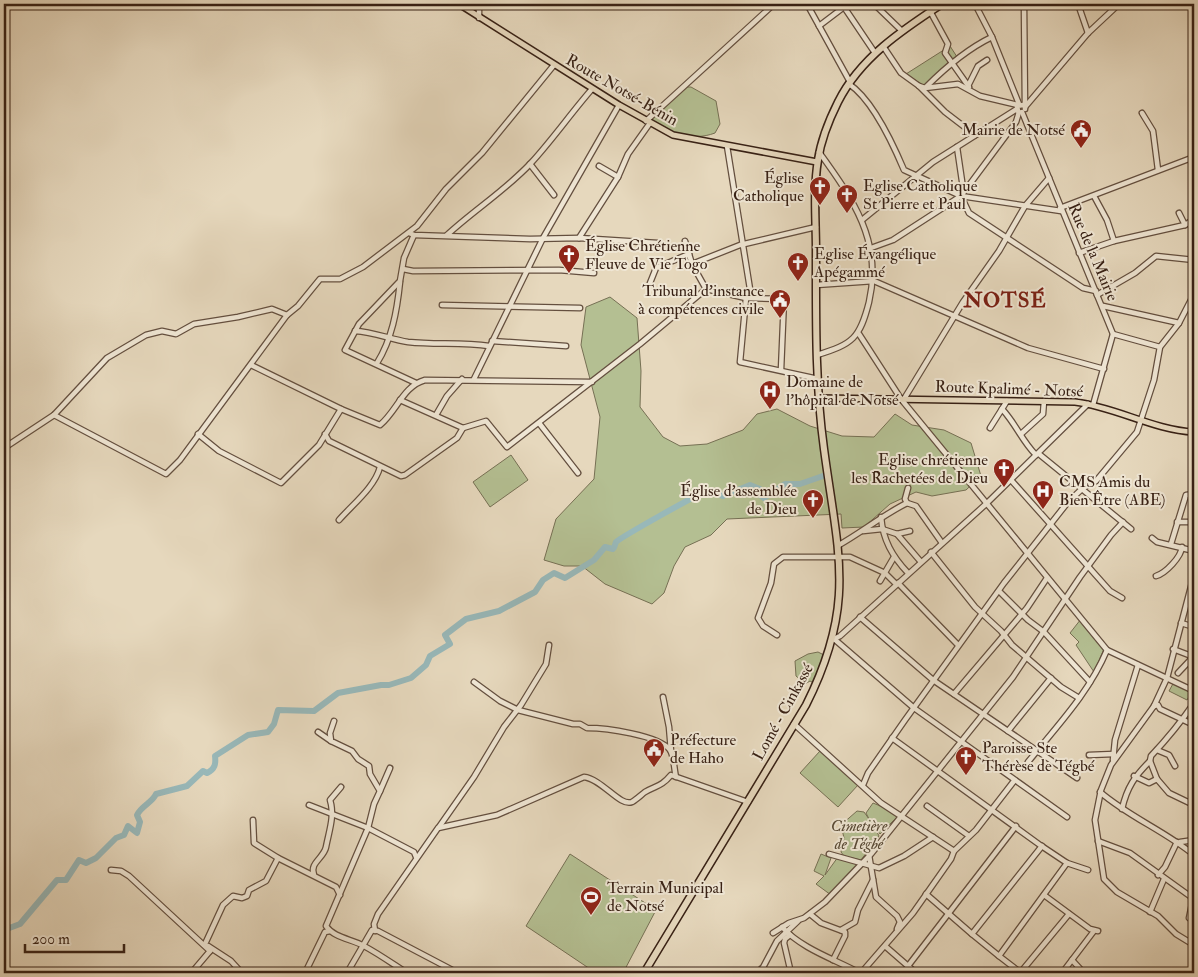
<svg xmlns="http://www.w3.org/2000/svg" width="1198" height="977" font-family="'IM FELL Double Pica',serif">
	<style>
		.green { fill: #b4bf92; stroke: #767054 }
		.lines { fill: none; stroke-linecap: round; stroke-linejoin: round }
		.river { stroke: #98b8b9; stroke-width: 6 }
		.minor-casing { stroke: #644f3f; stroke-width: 7 }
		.major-casing { stroke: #382115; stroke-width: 8 }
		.highway-casing { stroke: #382115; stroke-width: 9 }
		.minor { stroke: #efe6d4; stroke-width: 4.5 }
		.major { stroke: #e6d8bd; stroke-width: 5 }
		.highway { stroke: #e6d8bd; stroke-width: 6 }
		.labels { text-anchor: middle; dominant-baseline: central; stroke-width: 4; stroke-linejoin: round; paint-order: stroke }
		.street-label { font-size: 16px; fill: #382115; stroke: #efe6d4 }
		.poi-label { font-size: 16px; fill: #382115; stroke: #efe6d4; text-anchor: start }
		.park-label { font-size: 16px; font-style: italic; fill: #574834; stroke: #efe6d4 }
		.district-label { font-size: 21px; font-weight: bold; letter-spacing: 1px; fill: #7a1f14; stroke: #efe6d4 }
	</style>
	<rect width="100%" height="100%" fill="#e6d8bd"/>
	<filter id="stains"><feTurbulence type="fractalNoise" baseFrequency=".004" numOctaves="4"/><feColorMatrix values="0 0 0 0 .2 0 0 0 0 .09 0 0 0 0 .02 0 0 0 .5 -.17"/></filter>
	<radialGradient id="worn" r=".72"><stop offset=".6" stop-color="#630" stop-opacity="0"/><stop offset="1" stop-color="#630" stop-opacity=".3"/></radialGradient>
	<!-- green -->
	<g class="green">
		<polygon points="950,46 959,60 926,87 906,74"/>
		<path d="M 684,87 L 691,87 L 716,101 L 720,124 L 715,133 C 691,142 671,132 650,120 Z"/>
		<polygon points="610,297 637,318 641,371 640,407 663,437 680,446 707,444 743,430 757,414 777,409 810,426 842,436 874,437 895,414 912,425 944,430 971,443 981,476 966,490 932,496 916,492 890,504 864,527 842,528 841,514 727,519 711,535 685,547 674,566 664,593 652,604 605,584 582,566 564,566 544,560 556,519 594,479 600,417 581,345 586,307"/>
		<polygon points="511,455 528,480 490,507 473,482"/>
		<polygon points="1081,619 1104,649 1094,672 1076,645 1079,642 1070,633"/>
		<polygon points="818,652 824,655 814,683 810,681 805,684 796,676 795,661 808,654"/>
		<polygon points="1174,682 1192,691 1187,700 1169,691"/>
		<polygon points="820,751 858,785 838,807 800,773"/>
		<polygon points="873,803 900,814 880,834 875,828 879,836 861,860 844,856 841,852 844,838 841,825 857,811 864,812 869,819 866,813"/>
		<polygon points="570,854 656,910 623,973 596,973 526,926"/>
		<polygon points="821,854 831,858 825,875 838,857 859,864 831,895 816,884 824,876 814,871"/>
	</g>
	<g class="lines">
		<!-- river -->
		<path class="river" d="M 4,930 L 20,924 L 57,880 L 66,880 L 79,860 L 86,863 L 96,858 L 116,838 L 124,835 L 128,826 L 137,833 L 140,822 L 137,815 C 142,805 152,803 156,794 L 187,786 L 203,771 L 207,773 C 215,769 216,764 215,756 L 248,735 L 268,732 L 274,724 L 278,710 L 314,711 L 338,693 L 381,685 L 389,685 L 411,678 L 426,665 L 430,656 L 450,644 L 445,635 L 466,619 L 499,611 L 535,592 L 543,580 L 554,573 L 565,578 L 594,560 L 605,547 L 613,549 C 615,547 615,544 616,542 C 620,538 702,491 708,491 C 713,490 718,494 723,496 L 750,485 L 760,489 L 760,495 L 764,498 L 785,484 L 800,484 L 823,476"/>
		<!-- minor casing -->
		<g class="minor-casing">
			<g id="minor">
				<polyline points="479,4 479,18"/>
				<polyline points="807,4 850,82"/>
				<polyline points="874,4 902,31"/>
				<polyline points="926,4 932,10"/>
				<polyline points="975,4 992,37 1019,104"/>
				<polyline points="1024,4 1025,109"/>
				<polyline points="1078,4 1088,33"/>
				<polyline points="844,7 875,53"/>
				<polyline points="930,11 948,44 945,53 969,87"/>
				<polyline points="819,26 848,4"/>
				<polyline points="883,46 901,73 919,86 945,112 975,135"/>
				<path d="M 849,84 C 873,100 893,144 904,170 L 961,196 L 1061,211"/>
				<polyline points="919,86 925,88 958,84 980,96 1018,105"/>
				<polyline points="968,86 978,66 987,60"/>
				<path d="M 926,87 C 946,67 967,49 992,37"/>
				<polyline points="1025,107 1088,33 1119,4"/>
				<polyline points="1018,111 1017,106 1023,105"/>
				<polyline points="1022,112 1113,334 1093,405"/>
				<polyline points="1142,113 1153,131 1158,170"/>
				<polyline points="646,121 774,4"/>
				<polyline points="727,146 750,289 746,298 740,362 818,379"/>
				<polyline points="957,147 963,188 961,196 969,213 1083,288 1096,291"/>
				<polyline points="530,164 554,195"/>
				<polyline points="599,166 618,177"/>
				<polyline points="1094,196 1107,220 1114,241"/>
				<polyline points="1060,208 1194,157"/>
				<polyline points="1179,213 1185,225"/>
				<polyline points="862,220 933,162 1017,109"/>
				<polyline points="409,233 414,235 530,239 579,238 658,243"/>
				<polyline points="414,235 404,258 400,281 359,324 345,350 416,383"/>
				<path d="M 447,235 C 474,210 506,190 531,163 C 553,139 571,113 592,89"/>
				<polyline points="579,238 618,177 628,154 650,123"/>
				<polyline points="685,241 692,264 706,289 746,298 784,299 781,370"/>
				<polyline points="871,248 893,240 961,196 1016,122 1019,112"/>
				<polyline points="1079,253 1114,241 1185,225 1194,219"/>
				<polyline points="692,264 740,245 816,227"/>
				<polyline points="403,269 413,271 559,270 594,273"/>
				<polyline points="650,283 656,268 689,254"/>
				<polyline points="816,285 874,281 1028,348 1104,369"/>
				<polyline points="1097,295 1135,273 1156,256 1194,260"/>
				<polyline points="442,305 580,308"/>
				<polyline points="1103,306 1179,323"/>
				<path d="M 355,331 C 373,332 390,339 408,342 C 435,345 462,342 489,346"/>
				<polyline points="859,334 901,399 1107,650 1194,691"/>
				<polyline points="1113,334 1160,347"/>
				<polyline points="492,341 566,346"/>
				<path d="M 817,355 C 853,344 860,338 869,302 C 883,242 853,199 819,152"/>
				<path d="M 377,363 C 392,339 397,311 400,282"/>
				<path d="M 251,365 L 341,409 L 380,425 C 397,411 403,386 425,380 L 592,382"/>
				<polyline points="474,379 543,238 619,105"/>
				<polyline points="904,399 963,302 999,251 1025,206 1049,178"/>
				<polyline points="400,400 463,428 486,421 507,447 640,344 706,289"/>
				<path d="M 1002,409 C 1016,424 1022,441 1036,455"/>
				<polyline points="54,415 166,474 180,460 287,315"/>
				<polyline points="436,415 447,396 462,379"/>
				<polyline points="539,423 578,473"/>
				<polyline points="990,428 1007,401"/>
				<polyline points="198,434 219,451 281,483 319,445 341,409"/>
				<polyline points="325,434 329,441 401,476 405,475 457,438 463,428"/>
				<polyline points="1021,434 1043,414 1044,401"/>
				<polyline points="4,448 54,415 107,358 146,335 162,331 176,334 194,324 238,317 272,309 287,315 298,306 320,279 340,279 363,267 417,226 446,189 482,153 554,65"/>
				<polyline points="1039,454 1131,529"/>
				<polyline points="1011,480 1110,591 1122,598"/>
				<polyline points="908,488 905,499 907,503 916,506 942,543"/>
				<path d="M 881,517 C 883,540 892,556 908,573"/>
				<path d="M 339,520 C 352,505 375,487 380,467"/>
				<polyline points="1177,522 1190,522 1194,528"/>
				<polyline points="863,531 882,529 897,534 910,531"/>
				<polyline points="897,534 921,562"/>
				<polyline points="1152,538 1157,542 1194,551"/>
				<polyline points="1171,544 1186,495 1194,494"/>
				<path d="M 839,545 C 862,532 883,515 907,503"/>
				<polyline points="931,552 975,607 1001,631 1012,645 1061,687 1079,698"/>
				<polyline points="1194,575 1167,678 1154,706 1111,765 1101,790 1095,820 1104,879 1117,892 1158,916 1176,934 1194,945"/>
				<path d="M 1156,576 C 1166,573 1181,557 1182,547"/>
				<polyline points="880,581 894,557"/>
				<polyline points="898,583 958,645"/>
				<polyline points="999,591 1028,620 1044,632 1090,682"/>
				<polyline points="860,617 933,680 1077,778"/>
				<polyline points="1181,623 1194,627"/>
				<polyline points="777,635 763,626 758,618 771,583 774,564 783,557 850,557 885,573 896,584"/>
				<polyline points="833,638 914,708 1067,817"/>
				<polyline points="834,639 840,636 986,504 1088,404"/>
				<polyline points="1173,649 1194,657"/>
				<polyline points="1178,673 1194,656"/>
				<path d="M 474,682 L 500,701 L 518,710 L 573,724 L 580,724 L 587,728 C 605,728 659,735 670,750 C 674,756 674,769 676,777"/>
				<polyline points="954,694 1027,608 1047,578"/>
				<polyline points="663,697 669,727 671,751"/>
				<polyline points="1154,706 1158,705 1160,709 1194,725"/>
				<path d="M 334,721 L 330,733 L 331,741 L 352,751 L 358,759 L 369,766 L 370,774 L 380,791 L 374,804 L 368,828 L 326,926 C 334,938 352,939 364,946 C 379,954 393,964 407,973"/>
				<polyline points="794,724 881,803 954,851"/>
				<polyline points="1008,731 1051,678"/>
				<polyline points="318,732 331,741"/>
				<polyline points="892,738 1040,845 1067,863 1088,870"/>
				<polyline points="1157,750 1169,755 1175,766"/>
				<polyline points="1089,755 1114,754"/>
				<polyline points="1113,760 1115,740 1138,665"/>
				<polyline points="1150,761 1157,779"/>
				<path d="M 1028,762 C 1057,726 1089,693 1107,650"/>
				<polyline points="1134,776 1149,783 1157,779 1169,793 1194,805"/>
				<polyline points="863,785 868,773 905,720 1004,583 1068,502 1083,488 1096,481 1137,432 1154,380 1160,347 1179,323 1194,294"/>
				<polyline points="380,791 390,768"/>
				<path d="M 1100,792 C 1129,817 1165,831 1194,855"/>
				<polyline points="309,805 368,828 414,852 416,857"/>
				<polyline points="927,806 969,836"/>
				<path d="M 1122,809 C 1127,787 1135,776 1150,761 L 1151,756 C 1167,739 1181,722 1194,703"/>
				<polyline points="253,820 254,843 278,858 336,887 340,895"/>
				<polyline points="439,827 474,777 504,727 521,705 546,664 549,645"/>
				<polyline points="1098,841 1130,853 1194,899"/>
				<polyline points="1180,842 1194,840"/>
				<polyline points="829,854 879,868 904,856 933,837"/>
				<polyline points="869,855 876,897 897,916 900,922 897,929"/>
				<polyline points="111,870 121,871 129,876 210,951 208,946 231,961 242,973"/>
				<path d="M 314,875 C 309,863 324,858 326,847 C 329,831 335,816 330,800 L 341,787"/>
				<polyline points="1158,875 1165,867 1177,842"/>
				<polyline points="926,894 972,934 1042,846"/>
				<polyline points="1044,895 1090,929 1098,931"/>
				<polyline points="1193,899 1189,918 1194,921"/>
				<polyline points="1150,912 1164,879"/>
				<polyline points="810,914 821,923 845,932 845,936 833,960"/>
				<path d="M 782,927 C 802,949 834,959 860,973"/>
				<polyline points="841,930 855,922 858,910 873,880"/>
				<path d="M 375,931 L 374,924 L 378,914 L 438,828 L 497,815 L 584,777 C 602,779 620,807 632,802 C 637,799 641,795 645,792 C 657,785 661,787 671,775 L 748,802"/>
				<polyline points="773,933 789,923 804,918 825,902 871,854 1013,677 1080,577 1111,535 1123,522"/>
				<polyline points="972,934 999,956"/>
				<polyline points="790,935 785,939 784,943 791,973"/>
				<polyline points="205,944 223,905 233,896 242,898 247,896 249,890 266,881 278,858"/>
				<polyline points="885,946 916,973"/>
				<polyline points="1072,960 1084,973"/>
				<polyline points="908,966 1016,826"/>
				<polyline points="761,969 770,973"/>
				<polyline points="187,973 193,971 210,951"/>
				<polyline points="305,973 325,932 330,931"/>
				<polyline points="347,973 372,930 378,931 458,973"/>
				<polyline points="760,973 777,941 798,921"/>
				<polyline points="861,973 913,913 951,859 954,851 976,830 1014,781"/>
				<polyline points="1020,973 1069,914"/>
				<polyline points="1021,973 999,956 1067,863"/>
				<polyline points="1062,973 1094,931"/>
			</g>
		</g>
		<!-- major casing -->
		<g class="major-casing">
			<g id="major">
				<polyline points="459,4 619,105 673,135 817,162"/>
				<path d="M 819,398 L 1075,402 C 1116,407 1153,430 1194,432"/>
			</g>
		</g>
		<!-- highway casing -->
		<g class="highway-casing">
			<path id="highway" d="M 644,973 L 806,705 C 857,604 838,554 824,449 C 815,384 816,317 816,251 C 816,221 813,189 818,160 C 821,140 829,120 838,102 C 860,58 902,30 942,4"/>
		</g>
		<!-- minor -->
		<use href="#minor" class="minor"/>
		<!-- major -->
		<use href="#major" class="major"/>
		<!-- highway -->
		<use href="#highway" class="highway"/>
	</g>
	<!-- icons -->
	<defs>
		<g id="civic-pin" transform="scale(1.125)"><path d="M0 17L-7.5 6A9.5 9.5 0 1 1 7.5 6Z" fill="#8f2418" stroke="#efe6d4"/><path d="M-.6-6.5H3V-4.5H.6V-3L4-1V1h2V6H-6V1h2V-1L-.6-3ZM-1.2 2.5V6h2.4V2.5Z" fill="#fff"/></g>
		<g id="church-pin" transform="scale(1.125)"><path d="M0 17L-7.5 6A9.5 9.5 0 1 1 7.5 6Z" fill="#8f2418" stroke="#efe6d4"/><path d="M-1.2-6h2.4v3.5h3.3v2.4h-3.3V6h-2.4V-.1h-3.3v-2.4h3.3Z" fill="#fff"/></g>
		<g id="hospital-pin" transform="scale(1.125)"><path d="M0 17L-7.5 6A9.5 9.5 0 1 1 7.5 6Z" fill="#8f2418" stroke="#efe6d4"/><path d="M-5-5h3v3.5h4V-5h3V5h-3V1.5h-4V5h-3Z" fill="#fff"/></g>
		<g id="stadium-pin" transform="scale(1.125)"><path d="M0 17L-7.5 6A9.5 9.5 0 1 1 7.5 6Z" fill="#8f2418" stroke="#efe6d4"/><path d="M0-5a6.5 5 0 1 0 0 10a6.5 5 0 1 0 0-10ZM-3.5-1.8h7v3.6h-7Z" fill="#fff"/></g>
	</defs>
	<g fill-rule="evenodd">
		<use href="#civic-pin" x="1081" y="130"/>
		<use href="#church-pin" x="820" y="187"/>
		<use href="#church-pin" x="847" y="195"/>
		<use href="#church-pin" x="569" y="255"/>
		<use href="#church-pin" x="798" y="263"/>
		<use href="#civic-pin" x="780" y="300"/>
		<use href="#hospital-pin" x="770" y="391"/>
		<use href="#church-pin" x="1004" y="469"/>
		<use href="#hospital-pin" x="1043" y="491"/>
		<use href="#church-pin" x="813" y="500"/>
		<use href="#civic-pin" x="654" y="749"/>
		<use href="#church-pin" x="966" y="757"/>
		<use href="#stadium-pin" x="591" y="897"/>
	</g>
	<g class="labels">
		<!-- street labels -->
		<g class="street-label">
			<text transform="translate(622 90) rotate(30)">Route Notsé-Bénin</text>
			<text transform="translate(1093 252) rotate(67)">Rue de la Mairie</text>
			<text transform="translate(1009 389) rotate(2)">Route Kpalimé - Notsé</text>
			<text transform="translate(783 712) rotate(-61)">Lomé - Cinkassé</text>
		</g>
		<!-- poi labels -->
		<g class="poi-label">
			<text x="1065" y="130" text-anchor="end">Mairie de Notsé</text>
			<text x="804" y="178" text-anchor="end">Église<tspan x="804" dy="18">Catholique</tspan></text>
			<text x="863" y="186">Eglise Catholique<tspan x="863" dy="18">St Pierre et Paul</tspan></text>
			<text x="585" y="246">Église Chrétienne<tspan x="585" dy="18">Fleuve de Vie Togo</tspan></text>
			<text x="814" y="254">Eglise Évangélique<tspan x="814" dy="18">Apégammé</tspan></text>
			<text x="764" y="291" text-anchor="end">Tribunal d'instance<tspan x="764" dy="18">à compétences civile</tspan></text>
			<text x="786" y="382">Domaine de<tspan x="786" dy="18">l'hôpital de Notsé</tspan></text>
			<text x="988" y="460" text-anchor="end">Eglise chrétienne<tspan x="988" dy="18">les Rachetées de Dieu</tspan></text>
			<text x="1059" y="482">CMS Amis du<tspan x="1059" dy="18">Bien Être (ABE)</tspan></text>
			<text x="797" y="491" text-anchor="end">Église d'assemblée<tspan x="797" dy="18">de Dieu</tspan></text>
			<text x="670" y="740">Préfecture<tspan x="670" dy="18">de Haho</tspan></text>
			<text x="982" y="748">Paroisse Ste<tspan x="982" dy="18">Thérèse de Tégbé</tspan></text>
			<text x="607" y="888">Terrain Municipal<tspan x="607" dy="18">de Notsé</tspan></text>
		</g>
		<!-- park labels -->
		<g class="park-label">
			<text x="859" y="826">Cimetière<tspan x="859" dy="18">de Tégbé</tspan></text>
		</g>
		<!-- district labels -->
		<g class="district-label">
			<text x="1005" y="300">NOTSÉ</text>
		</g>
	</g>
	<!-- margin -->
	<rect width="1198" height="977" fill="none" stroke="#e6d8bd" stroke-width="20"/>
	<rect x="5" y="5" width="1188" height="967" fill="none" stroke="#382115" stroke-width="2.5"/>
	<rect x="10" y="10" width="1178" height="957" fill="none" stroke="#382115"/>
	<!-- scale -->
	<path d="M25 944v8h99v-8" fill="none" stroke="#382115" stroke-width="2.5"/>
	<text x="32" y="944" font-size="15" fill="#382115" stroke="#efe6d4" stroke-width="4" paint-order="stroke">200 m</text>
	<rect width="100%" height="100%" filter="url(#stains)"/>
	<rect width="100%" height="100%" fill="url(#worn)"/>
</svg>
